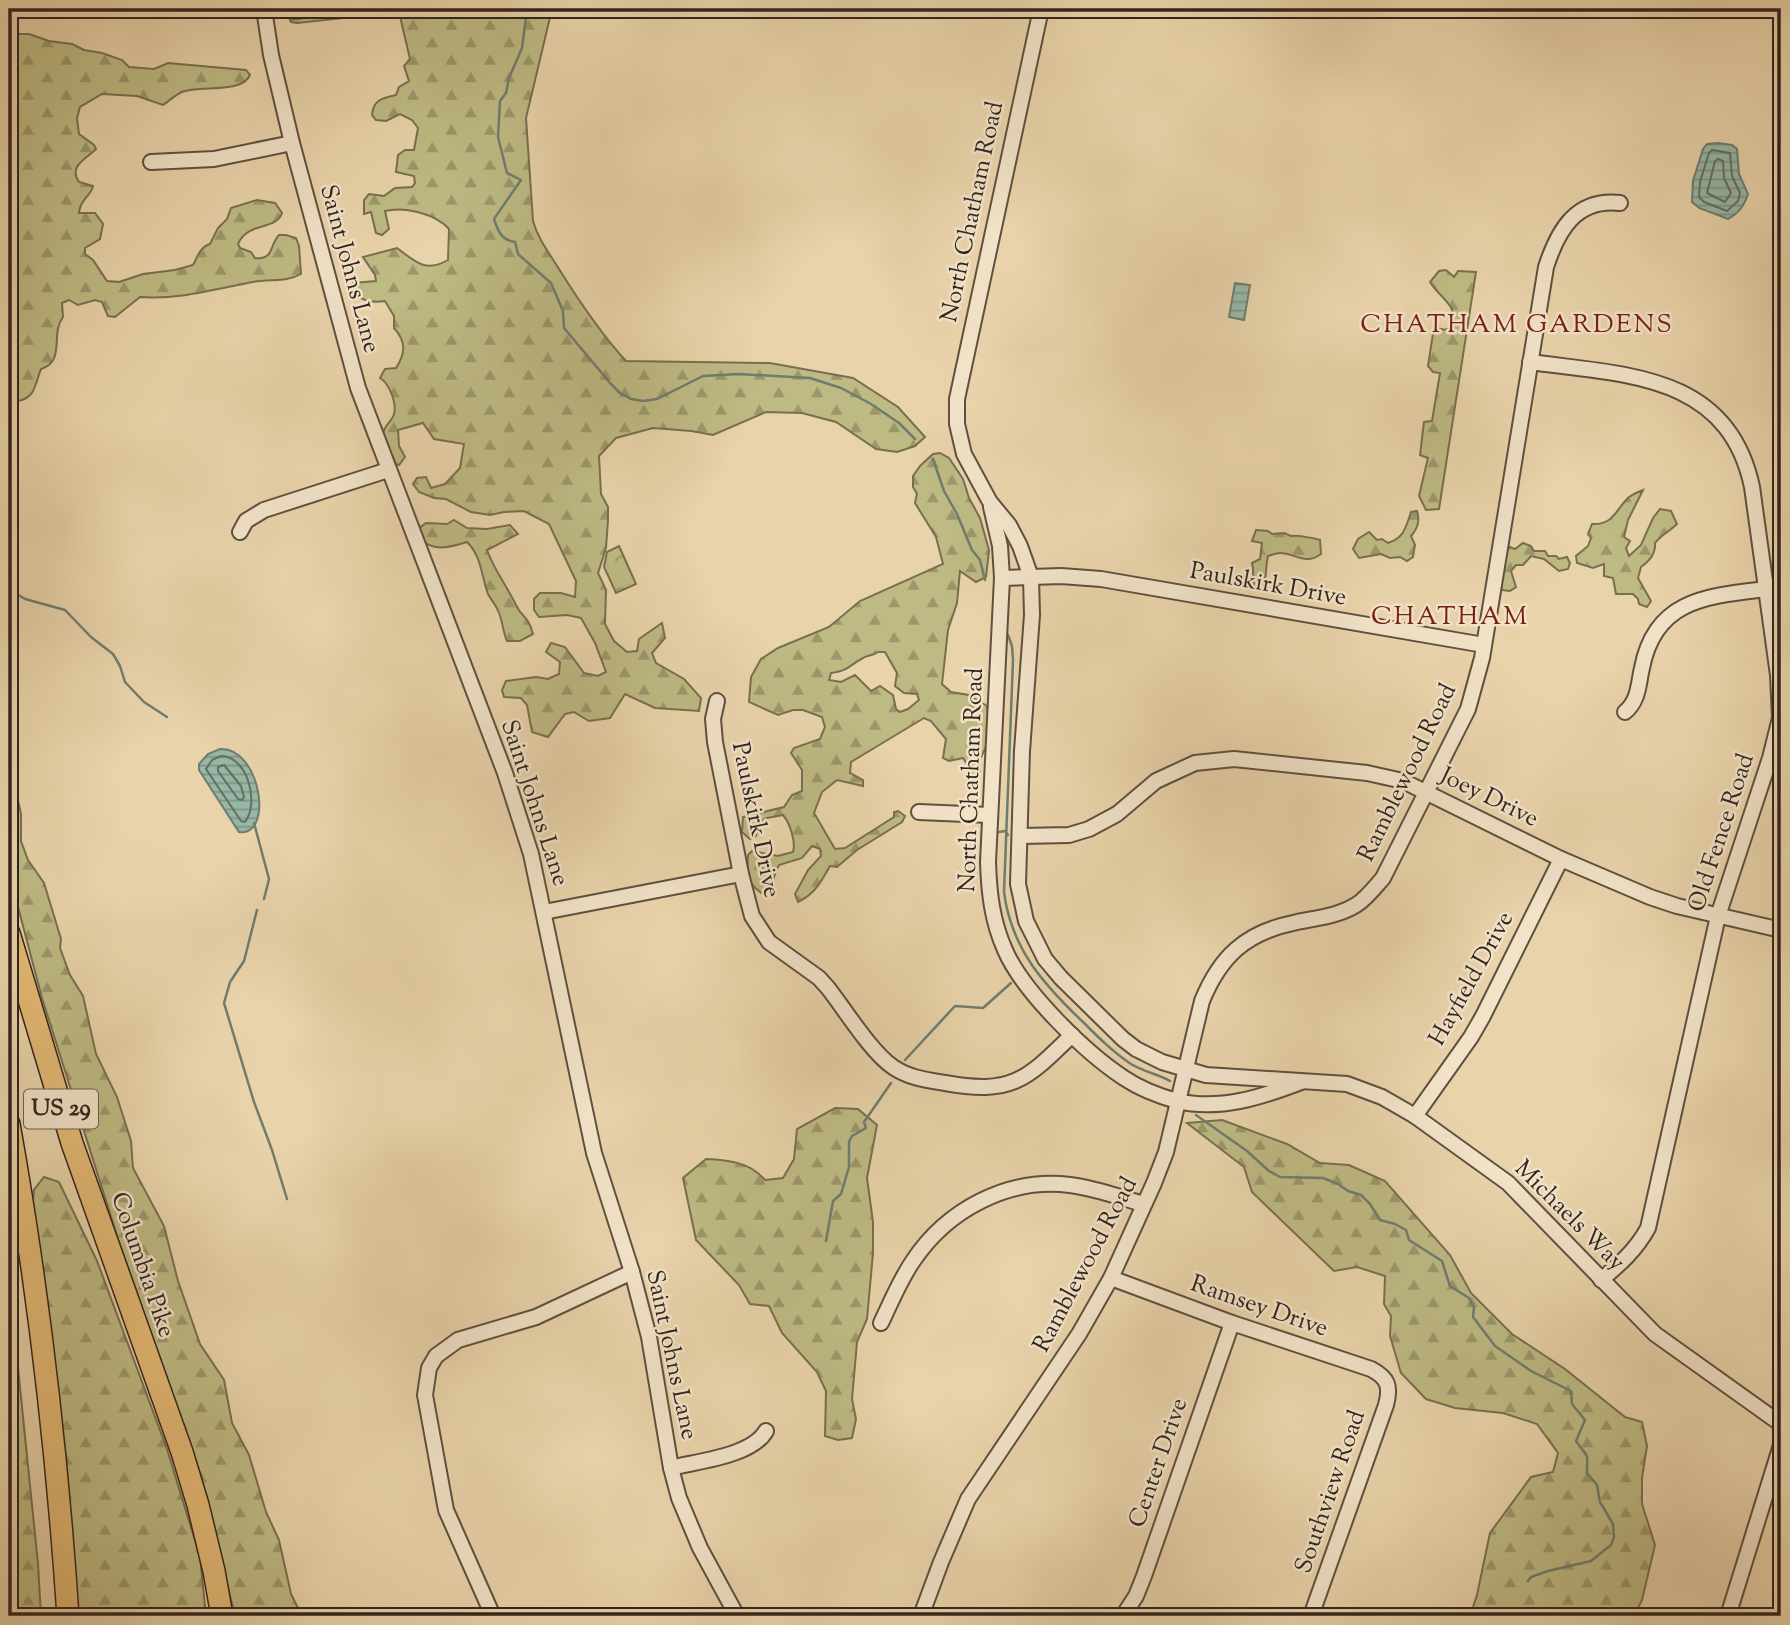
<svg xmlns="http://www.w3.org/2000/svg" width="1790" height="1625" font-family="'Sorts Mill Goudy',serif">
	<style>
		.forest { fill: url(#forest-firs); stroke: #786f50; stroke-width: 2; fill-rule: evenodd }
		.park { fill: url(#park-crowns); stroke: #786f50; stroke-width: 2 }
		.water { fill: url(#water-rules); stroke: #6e7d6f; stroke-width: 2 }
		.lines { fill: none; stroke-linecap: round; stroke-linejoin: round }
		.shore { stroke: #646e62; stroke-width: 2 }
		.stream { stroke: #6e7d6f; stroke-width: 2.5 }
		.minor-casing { stroke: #5f5040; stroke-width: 18 }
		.highway-casing { stroke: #31241d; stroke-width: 24 }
		.minor { stroke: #f1e2c8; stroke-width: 14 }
		.highway { stroke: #e4ba75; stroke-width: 21 }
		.labels { text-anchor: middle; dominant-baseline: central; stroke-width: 5; stroke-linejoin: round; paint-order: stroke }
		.shield { fill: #f1e2c8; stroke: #6b5d50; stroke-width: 2 }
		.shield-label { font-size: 23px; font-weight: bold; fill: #31241d }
		.street-label { font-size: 24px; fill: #31241d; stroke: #f1e2c8 }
		.neighbourhood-label { font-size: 26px; letter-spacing: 2px; fill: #7a1f14; stroke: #f1e2c8 }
	</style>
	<defs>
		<pattern id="forest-firs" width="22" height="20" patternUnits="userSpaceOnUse" patternTransform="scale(1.75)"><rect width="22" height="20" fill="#beba83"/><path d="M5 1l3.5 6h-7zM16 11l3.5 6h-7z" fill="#9b976b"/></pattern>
		<pattern id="park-crowns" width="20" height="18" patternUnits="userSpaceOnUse" patternTransform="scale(1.75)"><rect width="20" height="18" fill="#beba83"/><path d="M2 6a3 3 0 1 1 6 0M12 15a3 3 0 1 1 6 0" fill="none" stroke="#9b976b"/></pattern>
		<pattern id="water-rules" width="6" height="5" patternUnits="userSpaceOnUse" patternTransform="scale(1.75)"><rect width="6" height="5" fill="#97b8a6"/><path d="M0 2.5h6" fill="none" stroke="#7c9587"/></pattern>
	</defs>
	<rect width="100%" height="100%" fill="#e9d3aa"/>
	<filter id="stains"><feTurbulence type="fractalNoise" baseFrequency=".00286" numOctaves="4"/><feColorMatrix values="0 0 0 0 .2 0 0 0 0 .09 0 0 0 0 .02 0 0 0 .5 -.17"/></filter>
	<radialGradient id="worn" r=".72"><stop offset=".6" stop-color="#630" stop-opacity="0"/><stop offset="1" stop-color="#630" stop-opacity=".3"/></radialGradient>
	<!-- forest -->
	<g class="forest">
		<path d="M 376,9 L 552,9 L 526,118 L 533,221 C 538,239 549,253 559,269 C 579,301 600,333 626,361 L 770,363 L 853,378 L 898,407 L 925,437 L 915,446 L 897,452 L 876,449 L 836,422 L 802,413 L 766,412 L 713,435 L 691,431 L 653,428 L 616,438 L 599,456 L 601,494 L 608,507 L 608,520 L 606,548 L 598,573 L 606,590 L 605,624 L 614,641 L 627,652 L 637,651 L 639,639 L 662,623 L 665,638 L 652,653 L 656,663 L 684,679 L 701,698 L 699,711 L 655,708 L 625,694 L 610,718 L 589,721 L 574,712 L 565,714 L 548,737 L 532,732 L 527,705 L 521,698 L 504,697 L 502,690 L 506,681 L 536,677 L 548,679 L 559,674 L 560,662 L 546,652 L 551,643 L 565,647 L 584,673 L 598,676 L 606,672 L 595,643 L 581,618 L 567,615 L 539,617 L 534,610 L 534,599 L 540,593 L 561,593 L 575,597 L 576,581 L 549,524 L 524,511 L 504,512 L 490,515 L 471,512 L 446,499 L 434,498 L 419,492 L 413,484 L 417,478 L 426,477 L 431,488 L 445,484 L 460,468 L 464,444 L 434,439 L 423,423 L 398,430 L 399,446 L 405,457 L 399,465 L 388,462 C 386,453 382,443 383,434 C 384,425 392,422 394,414 C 397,403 389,383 380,378 L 385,369 L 396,368 C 406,353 406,341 394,328 L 394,316 L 385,301 C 372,303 359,301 352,289 L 353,283 L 376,281 L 375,275 L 363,257 L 397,248 C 416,262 425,273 448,260 L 449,229 C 436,214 404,206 385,211 L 389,229 L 382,235 L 376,233 L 371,212 L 364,214 L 364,200 L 369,194 L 384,196 L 395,188 L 412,187 L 415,183 L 414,176 L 396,172 L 398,155 L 405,150 L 414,150 L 418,128 L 412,120 L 400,114 L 386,121 L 376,120 L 372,115 C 373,100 382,98 396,95 L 399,87 L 409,81 L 404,66 L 410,59 L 399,12 L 297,23 L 291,22 L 290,20 Z"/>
		<path d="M 13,34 L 29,34 L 49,41 L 72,44 L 84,50 L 102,53 L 122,60 L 129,67 L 154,69 L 168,63 L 246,70 L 250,75 C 242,94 200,85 182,92 C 175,95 169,101 163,105 L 137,96 L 102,94 L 80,107 L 77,118 L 79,134 L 94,145 L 96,149 C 86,159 68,166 79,182 L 93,186 C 92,195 80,199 79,213 L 95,213 L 103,224 L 100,239 L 85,248 L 85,254 L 93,260 L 107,281 L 119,282 L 143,274 L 175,270 L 193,265 C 198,256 200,247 210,244 L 218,228 L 227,219 L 231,208 L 257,200 L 275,203 L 282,213 C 276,231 248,221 238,244 L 240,248 L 251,252 L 255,258 C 274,260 269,246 279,235 L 286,235 L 296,238 L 299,246 L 301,274 C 287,282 270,279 253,282 C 216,289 178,300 140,297 L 115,317 L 108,316 L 102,302 L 95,300 L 78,305 L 69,300 L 62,303 L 63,317 C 50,334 66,361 41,369 C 35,383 36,398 18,401 L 10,393 L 9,387 L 9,36 Z"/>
		<path d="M 1446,270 L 1454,277 L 1458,271 L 1476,272 L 1439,509 L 1426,510 L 1419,496 L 1428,458 L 1420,455 L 1424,422 L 1432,421 L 1440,373 L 1433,372 L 1428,366 L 1434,327 L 1445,330 L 1452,327 C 1459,304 1440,299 1430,282 L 1439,271 Z"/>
		<path d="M 940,453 L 949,458 L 963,479 L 969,498 L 980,518 L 989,550 L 986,577 L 976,582 L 960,571 L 957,603 L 948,630 L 942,684 L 951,692 L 969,695 L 987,706 L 990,727 L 987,745 L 980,759 L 980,771 L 975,779 L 969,775 L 967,764 L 963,758 L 949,761 L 943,758 L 946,739 L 931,721 L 924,718 L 851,762 L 850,773 L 863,780 L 863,786 L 837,780 L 822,792 L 814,813 L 835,849 L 845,848 L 894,817 L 894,812 L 898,811 L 905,816 L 902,822 L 857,850 L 837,867 L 830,866 C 821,882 815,894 798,902 L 795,894 L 808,870 L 821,856 L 820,849 L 812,846 L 802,858 L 779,865 C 773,875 773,887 766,896 C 746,884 747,876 748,855 L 752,851 L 778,856 L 793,852 C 796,842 790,823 783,815 L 767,818 L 760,822 L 756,836 L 750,839 L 742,832 L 743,817 L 784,807 L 792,795 L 802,791 L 802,770 L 791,753 L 794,748 L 820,739 L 825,727 L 822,717 L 803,710 L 793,710 L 778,715 L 749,702 L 751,677 L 761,659 L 778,648 L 829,627 L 860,601 L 943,564 L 936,537 L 915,503 L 917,494 L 913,487 L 913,476 L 920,466 L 933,454 ZM 878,652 L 885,652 L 897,673 L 895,686 L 904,693 L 917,694 L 919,700 L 908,709 L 900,712 L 896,709 L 893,695 L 880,686 L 871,691 L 855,675 L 841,682 L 829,680 L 831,673 C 850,670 848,666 863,658 C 868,655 873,656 878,652 Z"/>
		<path d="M 1643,490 L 1628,520 L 1624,537 L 1630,541 L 1626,548 L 1629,556 L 1641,545 L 1653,518 L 1660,509 L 1671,511 L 1677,524 C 1670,531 1661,535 1655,543 C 1656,554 1649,561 1641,567 L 1638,578 L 1651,601 L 1647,607 L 1639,604 L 1638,599 L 1633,594 L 1616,594 L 1613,578 L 1604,576 L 1604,564 L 1593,568 L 1577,563 L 1576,556 L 1588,546 L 1591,538 L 1588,534 L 1592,524 C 1613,525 1615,511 1628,498 C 1631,495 1638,492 1643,490 Z"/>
		<path d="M 1417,511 C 1420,521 1418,528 1411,536 L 1415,545 L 1413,557 L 1407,561 L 1400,557 L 1390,558 L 1381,554 L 1359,558 L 1353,549 L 1358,539 L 1369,532 L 1377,540 L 1382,539 L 1388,543 C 1404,538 1406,527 1411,512 Z"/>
		<path d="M 454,520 L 467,528 L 487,529 L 510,525 L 518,534 L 487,550 C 494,570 507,586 516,605 C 522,618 528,615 533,634 L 520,641 L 507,641 C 503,632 503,623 499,613 C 497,606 491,600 488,594 C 481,575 482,557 467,542 C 448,548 434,552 418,538 L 418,529 L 426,523 L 447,524 Z"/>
		<path d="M 1256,530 L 1268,531 L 1272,534 L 1284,533 L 1291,536 C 1296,535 1314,538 1320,540 L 1321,554 C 1305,566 1295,553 1280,553 C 1276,553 1272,555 1268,556 C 1265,567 1268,580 1260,589 L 1255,589 C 1251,580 1255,573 1252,563 L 1260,559 L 1262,543 L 1252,541 Z"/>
		<path d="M 1523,543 L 1531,546 L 1534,551 L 1545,551 L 1548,556 L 1556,556 L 1559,559 L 1567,557 L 1570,563 L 1568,569 L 1559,571 L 1544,559 L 1531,556 L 1523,565 L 1516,565 L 1511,571 L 1516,587 L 1510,591 L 1502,590 C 1497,572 1499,560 1510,547 L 1515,549 Z"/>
		<polygon points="9,778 17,796 21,814 21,841 28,860 44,883 61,939 60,948 70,975 83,996 96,1054 117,1097 131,1141 133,1168 164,1226 178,1281 200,1344 224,1380 232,1423 249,1455 266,1512 279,1540 291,1594 302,1616 235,1616 200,1473 120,1245 42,998 9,873"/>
		<path d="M 835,1108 L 858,1109 L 877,1125 L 867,1178 L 873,1222 L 873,1253 L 867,1319 L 857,1342 L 852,1399 L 856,1419 L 852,1438 L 838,1440 L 825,1436 L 826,1391 L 817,1372 L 782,1333 L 769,1306 L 750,1304 L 739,1285 L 696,1240 L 683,1178 L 706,1159 C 728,1160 750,1162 765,1180 L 783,1178 L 794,1159 L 797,1129 Z"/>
		<polygon points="1222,1120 1287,1144 1320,1163 1349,1165 1385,1181 1450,1255 1471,1293 1512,1334 1565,1369 1625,1417 1642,1422 1647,1446 1642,1478 1642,1504 1655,1545 1642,1600 1634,1616 1470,1616 1477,1595 1490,1533 1531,1477 1553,1472 1558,1453 1537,1424 1503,1413 1455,1408 1426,1399 1401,1373 1390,1336 1391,1316 1384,1304 1385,1276 1357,1267 1334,1271 1252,1192 1244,1167 1187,1123"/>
		<polygon points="44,1177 59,1182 97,1261 167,1449 200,1557 206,1616 77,1616 66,1456 32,1213 34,1190"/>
		<polygon points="9,1279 38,1564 41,1616 9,1616"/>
	</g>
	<!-- park -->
	<polygon class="park" points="619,546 636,584 616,593 604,567 607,552"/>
	<!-- water -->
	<g class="water">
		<path d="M 1718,143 L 1732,145 L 1737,149 L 1739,174 L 1748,194 C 1744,206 1739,213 1728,219 L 1699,208 L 1692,202 L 1693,181 L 1703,149 L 1707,144 Z"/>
		<polygon points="1235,283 1250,285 1244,320 1229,317"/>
		<path d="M 220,749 C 261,747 274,837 239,832 L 199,770 L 199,764 L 208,754 Z"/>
	</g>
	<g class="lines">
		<!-- shore -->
		<g class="shore">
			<polygon points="1712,150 1730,153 1732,176 1740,193 1738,201 1727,211 1704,202 1699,197 1700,182 1709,153"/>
			<polygon points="1718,159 1723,161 1724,178 1731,193 1725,202 1707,193 1715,161"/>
			<path d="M 221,756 C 247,756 260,802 245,822 L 241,821 L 206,769 L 212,760 Z"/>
			<polygon points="224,765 241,786 244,797 242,800 238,799 218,771 218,767"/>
		</g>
		<!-- stream -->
		<g class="stream">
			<path d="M 527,9 L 522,48 L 509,78 L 506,93 L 500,101 L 498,137 L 507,173 L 521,180 L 494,219 C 498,231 501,240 515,242 L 518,254 L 551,283 L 563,311 L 564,328 L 611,384 L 620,393 L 631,399 L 643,401 L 657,399 L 703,376 L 739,374 L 810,378 L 841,388 L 871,404 L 899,423 L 915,439"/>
			<polyline points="933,459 944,491 957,514 972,550 980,560 985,580"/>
			<polyline points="9,589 25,599 65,610 91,637 113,654 120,666 125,682 144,702 167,717"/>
			<path d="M 1008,635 L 1012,646 L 1013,660 L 1004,892 C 1011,948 1043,984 1083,1022 C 1098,1037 1113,1052 1131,1064 C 1144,1072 1158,1074 1170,1081"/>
			<polyline points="254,823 269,879 264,899"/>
			<polyline points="999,832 1005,831 1008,835"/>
			<polyline points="257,910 244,961 230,982 224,1003 254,1102 272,1150 287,1199"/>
			<polyline points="905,1060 955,1006 983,1008 1011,983"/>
			<path d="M 1196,1115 L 1247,1151 L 1269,1171 L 1280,1177 L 1323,1178 L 1338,1184 L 1348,1191 L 1361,1195 L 1370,1204 L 1380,1220 L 1395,1224 L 1406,1230 L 1409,1240 L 1442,1261 L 1450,1286 L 1469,1298 L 1474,1308 L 1473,1317 L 1495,1346 L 1531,1371 L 1571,1391 L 1572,1404 L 1585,1420 L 1576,1441 C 1590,1461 1587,1450 1587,1473 L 1597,1485 L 1600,1502 L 1613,1524 L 1614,1537 L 1611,1545 L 1591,1561 L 1548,1571 L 1531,1577 L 1528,1581"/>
			<polyline points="826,1241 833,1201 841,1194 849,1167 849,1142 852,1136 866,1128 864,1122 891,1083"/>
		</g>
		<!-- minor casing -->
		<g class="minor-casing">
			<g id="minor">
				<polyline points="264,9 271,55 292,143 358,388 505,773 531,854 594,1153 632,1272 649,1337 671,1468 679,1498 700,1548 737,1616"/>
				<polyline points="1041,9 957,399 957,424 964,454 990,502 1009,525 1020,546 1031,577 1032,615 1022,751 1018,884 1026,921 1045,959 1061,978 1123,1039 1136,1049 1162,1062 1206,1075 1347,1084 1382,1097 1415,1116 1508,1183 1655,1334 1781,1424"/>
				<polyline points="151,162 214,159 292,143"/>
				<path d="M 1530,362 C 1624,375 1728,373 1752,487 L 1778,675 L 1780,718 L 1770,758 L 1718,916 L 1648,1228 C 1636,1250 1620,1264 1601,1280"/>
				<path d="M 991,507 L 1000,546 L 1002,578 L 988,862 C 989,893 992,921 1005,950 C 1023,992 1086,1053 1124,1078 C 1139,1088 1159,1096 1177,1101 C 1220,1111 1262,1097 1301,1082"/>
				<polyline points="240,532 246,521 264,510 388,470"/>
				<polyline points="1002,578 1061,576 1101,579 1484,645"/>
				<path d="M 717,701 L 713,719 L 715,742 L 741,874 L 752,916 L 769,942 L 819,978 L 828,988 C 846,1011 871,1052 893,1067 C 909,1078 927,1080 945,1083 C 1012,1095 1026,1080 1072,1035"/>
				<path d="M 1625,712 C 1639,700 1638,685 1642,668 C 1655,599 1708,596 1766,589"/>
				<polyline points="919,812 989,815"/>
				<polyline points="1020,836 1069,835 1089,829 1117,814 1156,781 1195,763 1234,759 1367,773 1403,781 1561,859 1650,897 1677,906 1781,930"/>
				<polyline points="544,912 741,874"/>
				<polyline points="1415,1116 1471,1037 1483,1016 1561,859"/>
				<path d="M 1111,1278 L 1232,1323 L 1371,1369 C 1388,1378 1391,1386 1386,1405 L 1311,1616"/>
				<path d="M 881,1323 C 891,1302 900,1280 913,1261 C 947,1210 1008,1177 1070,1185 C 1095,1188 1119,1197 1143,1204"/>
				<path d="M 671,1468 C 698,1461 752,1456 766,1431"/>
				<polyline points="493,1616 446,1510 425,1395 429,1368 436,1356 458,1340 536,1317 632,1272"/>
				<path d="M 921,1616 L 941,1562 L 968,1499 L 1079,1334 L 1111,1278 L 1154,1183 L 1166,1152 L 1202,1001 C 1220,957 1245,933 1293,923 C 1315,918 1336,917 1356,905 C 1366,899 1375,887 1383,878 L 1468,709 L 1482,658 L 1546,267 C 1558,230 1576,198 1620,203"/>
				<polyline points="1123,1616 1136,1596 1144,1576 1232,1323"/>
				<polyline points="1728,1616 1781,1445"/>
			</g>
		</g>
		<!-- highway casing -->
		<g class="highway-casing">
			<g id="highway">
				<polyline points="9,933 72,1143 182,1452 198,1505 214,1571 222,1616"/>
				<path d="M 9,1124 C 38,1286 57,1452 68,1616"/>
			</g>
		</g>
		<!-- minor -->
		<use href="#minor" class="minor"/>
		<!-- highway -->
		<use href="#highway" class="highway"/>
	</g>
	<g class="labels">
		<!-- shield labels -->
		<rect class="shield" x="24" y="1089.5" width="74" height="39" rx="5"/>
		<g class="shield-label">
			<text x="61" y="1109">US 29</text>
		</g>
		<!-- street labels -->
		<g class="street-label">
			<text transform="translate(973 212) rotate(-78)">North Chatham Road</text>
			<text transform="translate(349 269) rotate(75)">Saint Johns Lane</text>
			<text transform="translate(1268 585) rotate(10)">Paulskirk Drive</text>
			<text transform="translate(1408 773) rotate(-64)">Ramblewood Road</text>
			<text transform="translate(972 780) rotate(-88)">North Chatham Road</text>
			<text transform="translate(1489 798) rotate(26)">Joey Drive</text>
			<text transform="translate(534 803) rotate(72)">Saint Johns Lane</text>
			<text transform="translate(755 820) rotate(78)">Paulskirk Drive</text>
			<text transform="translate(1722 833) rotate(-72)">Old Fence Road</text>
			<text transform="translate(1472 979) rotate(-61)">Hayfield Drive</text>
			<text transform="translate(1569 1216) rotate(45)">Michaels Way</text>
			<text transform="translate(142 1265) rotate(71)">Columbia Pike</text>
			<text transform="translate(1086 1265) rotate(-62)">Ramblewood Road</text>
			<text transform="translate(1259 1307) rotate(19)">Ramsey Drive</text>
			<text transform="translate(671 1355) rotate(78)">Saint Johns Lane</text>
			<text transform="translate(1159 1463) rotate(-71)">Center Drive</text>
			<text transform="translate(1331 1492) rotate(-71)">Southview Road</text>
		</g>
		<!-- neighbourhood labels -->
		<g class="neighbourhood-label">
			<text x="1517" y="325">CHATHAM GARDENS</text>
			<text x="1450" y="617">CHATHAM</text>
		</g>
	</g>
	<!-- margin -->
	<rect width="1790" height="1625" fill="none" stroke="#e9d3aa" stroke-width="35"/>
	<rect x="10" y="10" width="1769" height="1604" fill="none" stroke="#31241d" stroke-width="3.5"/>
	<rect x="18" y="18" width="1755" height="1590" fill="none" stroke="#31241d" stroke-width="2"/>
	<rect width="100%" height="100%" filter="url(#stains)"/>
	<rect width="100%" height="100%" fill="url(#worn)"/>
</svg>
